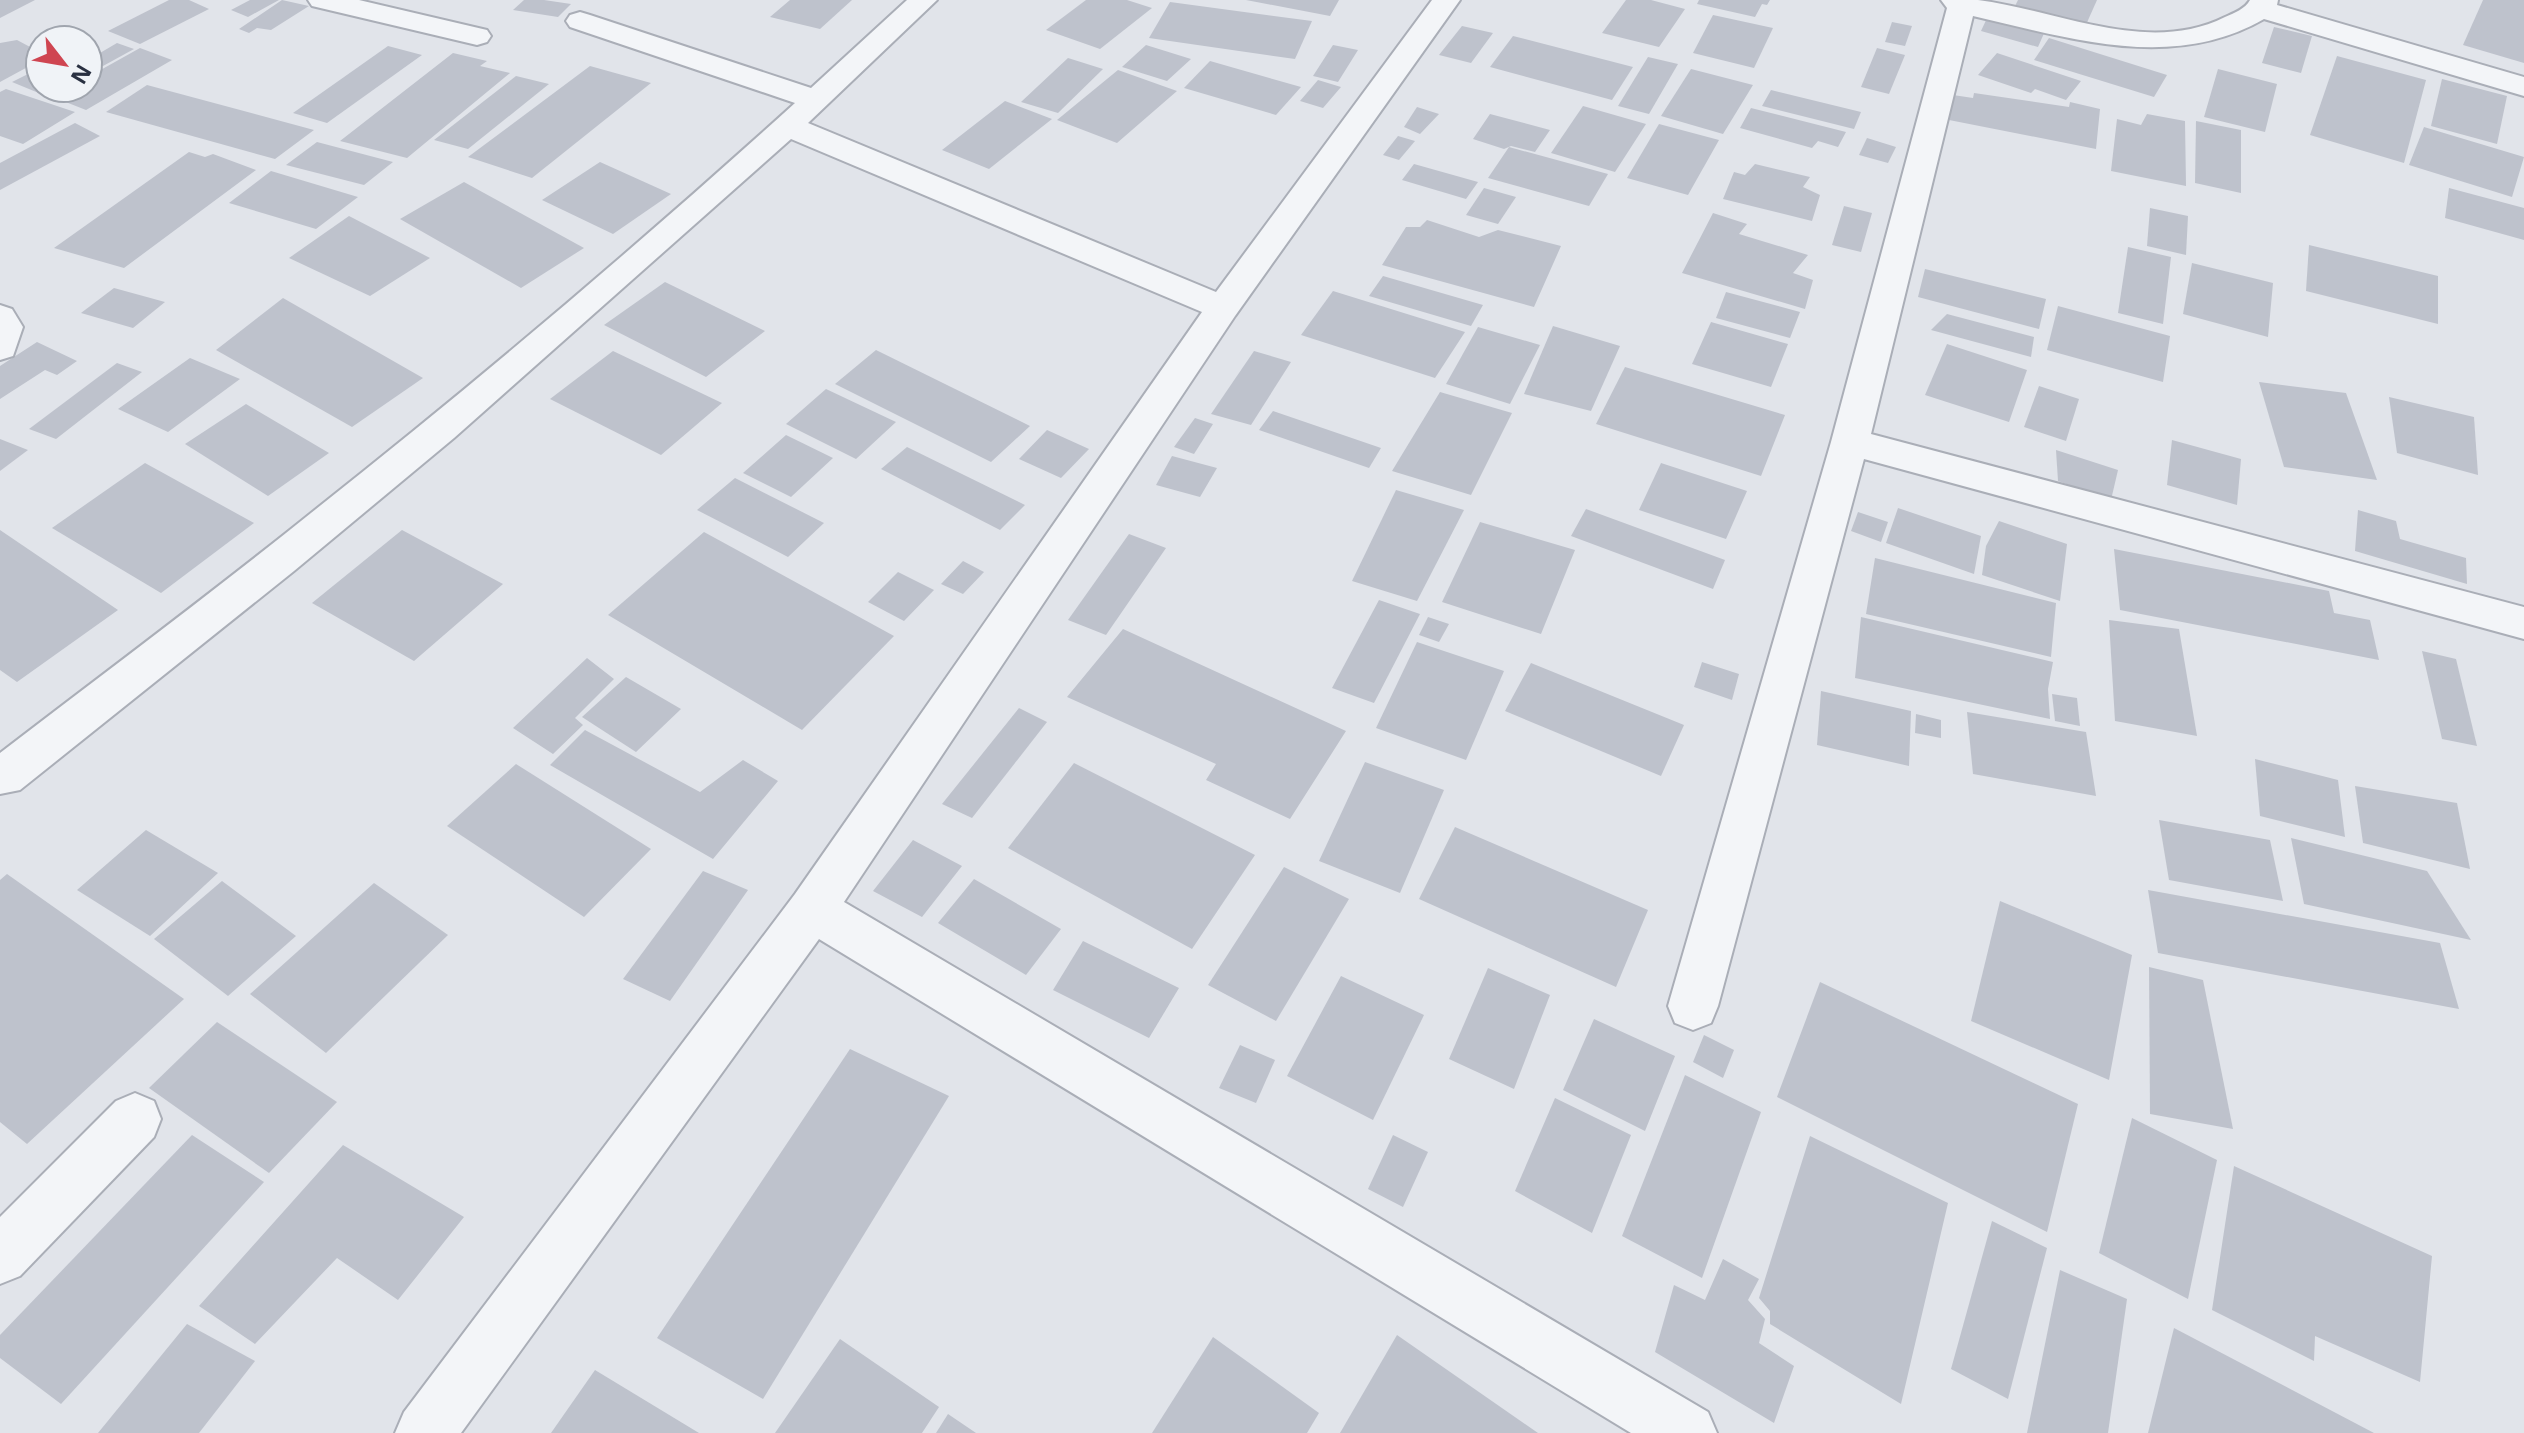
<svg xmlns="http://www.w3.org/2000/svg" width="2524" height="1433" font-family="'Noto Sans',sans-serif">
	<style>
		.building { fill: #bec2cc }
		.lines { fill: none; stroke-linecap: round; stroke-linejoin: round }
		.minor-casing { stroke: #aaaeb7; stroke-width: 4 }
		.minor { fill: #f3f5f8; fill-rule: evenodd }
	</style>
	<rect width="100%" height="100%" fill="#e1e4ea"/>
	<!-- building -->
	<g class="building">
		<polygon points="0,0 35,0 0,18"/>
		<polygon points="169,0 189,0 209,9 140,44 108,31"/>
		<polygon points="250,0 279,0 248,17 231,10"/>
		<polygon points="282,0 309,6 271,30 257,28 249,33 239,29"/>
		<polygon points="524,0 544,0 571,4 558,17 513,10"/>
		<polygon points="790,0 852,0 820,29 770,17"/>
		<polygon points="1086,0 1127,0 1152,8 1100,49 1046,30"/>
		<polygon points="1246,0 1339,0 1330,16"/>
		<polygon points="1626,0 1651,0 1685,9 1659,47 1602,33"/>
		<polygon points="1699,0 1770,0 1767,5 1762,4 1755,17 1697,4"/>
		<polygon points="2018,0 2097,0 2085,27 2014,8"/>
		<polygon points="2483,0 2524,0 2524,63 2463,45"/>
		<polygon points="1170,2 1312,21 1295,59 1149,38"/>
		<polygon points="1713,15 1773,28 1754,68 1693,53"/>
		<polygon points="1988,16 2045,31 2038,47 1981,31"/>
		<polygon points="1892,22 1912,26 1905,46 1885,42"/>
		<polygon points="1462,26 1493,33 1471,63 1439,55"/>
		<polygon points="2274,27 2312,36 2301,73 2262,63"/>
		<polygon points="1513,36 1633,67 1612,100 1490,67"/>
		<polygon points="2049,38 2167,75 2154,97 2034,60"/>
		<polygon points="17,40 32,48 26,57 35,63 0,82 0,43"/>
		<polygon points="117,43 134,49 103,66 88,60"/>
		<polygon points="1146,45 1191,59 1167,81 1122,67"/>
		<polygon points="1333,45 1358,50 1338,82 1313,76"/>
		<polygon points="388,46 422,55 327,123 293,113"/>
		<polygon points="140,48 172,60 86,110 53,97 69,88 88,88 88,77"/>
		<polygon points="1877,48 1905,55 1889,94 1861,87"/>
		<polygon points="453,53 487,61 480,66 510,73 407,158 340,141"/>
		<polygon points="1997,53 2081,81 2066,100 2035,89 2031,93 1978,75"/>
		<polygon points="2337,56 2426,80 2404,163 2310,135"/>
		<polygon points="1648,57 1678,64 1649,114 1618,106"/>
		<polygon points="1068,58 1103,69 1058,113 1021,102"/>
		<polygon points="1210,61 1301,87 1276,115 1184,88"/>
		<polygon points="590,66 651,83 532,178 468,157"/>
		<polygon points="40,68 40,88 61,88 46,96 12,82"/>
		<polygon points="1691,69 1753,85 1723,134 1661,116"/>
		<polygon points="2218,69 2277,84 2265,132 2204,117"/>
		<polygon points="1118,70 1177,91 1117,143 1057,120"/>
		<polygon points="516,76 549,84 468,149 434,140"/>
		<polygon points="2442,79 2507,96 2497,144 2431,126"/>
		<polygon points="1318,80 1341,87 1323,108 1300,101"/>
		<polygon points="147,85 314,130 275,159 106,112"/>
		<polygon points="6,89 75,112 23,144 0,136 0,92"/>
		<polygon points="1771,90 1861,112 1854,129 1762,106"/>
		<polygon points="1974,93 2069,107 2070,102 2100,109 2096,149 1949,120 1953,95 1973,98"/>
		<polygon points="1005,101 1052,119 989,169 942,150"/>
		<polygon points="1583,106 1646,124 1615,172 1551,153"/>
		<polygon points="1417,107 1439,114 1420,134 1404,127"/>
		<polygon points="1751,108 1846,132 1838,147 1818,141 1812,148 1740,128"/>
		<polygon points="1490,114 1550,130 1535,152 1511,146 1504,149 1473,139"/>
		<polygon points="2147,114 2185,121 2186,186 2111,171 2117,119 2141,125"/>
		<polygon points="2196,121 2241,130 2241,193 2195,183"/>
		<polygon points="75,123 100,136 0,190 0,163"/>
		<polygon points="1659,124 1719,140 1688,195 1627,178"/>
		<polygon points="2424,127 2524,157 2512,197 2409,165"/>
		<polygon points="1398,136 1415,141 1399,160 1383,155"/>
		<polygon points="1867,138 1896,147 1888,163 1859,155"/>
		<polygon points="317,142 393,162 364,185 286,165"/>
		<polygon points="1509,147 1608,174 1589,206 1488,178"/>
		<polygon points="189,152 205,157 213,154 256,170 124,268 54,248"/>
		<polygon points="600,162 671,194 613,234 542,200"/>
		<polygon points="1414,164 1478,182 1466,199 1402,180"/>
		<polygon points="1755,164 1810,177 1803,187 1820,195 1812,221 1723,199 1734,172 1745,175"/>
		<polygon points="271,171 358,197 316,229 229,203"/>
		<polygon points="464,182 584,248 521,288 400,219"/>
		<polygon points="1484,188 1516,197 1498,224 1466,215"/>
		<polygon points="2449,188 2524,208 2524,240 2445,218"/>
		<polygon points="1844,206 1872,213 1861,252 1832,245"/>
		<polygon points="2150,208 2188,216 2186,255 2147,246"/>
		<polygon points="1713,213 1747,224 1739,234 1808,255 1793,273 1813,280 1805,309 1682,273"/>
		<polygon points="349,216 430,258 370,296 289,258"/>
		<polygon points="1427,220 1479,237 1498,230 1561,246 1534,307 1382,265 1406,227 1420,227"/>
		<polygon points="2309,245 2438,276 2438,324 2306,291"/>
		<polygon points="2128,247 2171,257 2163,324 2118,313"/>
		<polygon points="2192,263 2273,283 2268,337 2183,314"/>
		<polygon points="1925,269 2046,299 2039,329 1918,297"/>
		<polygon points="1383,276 1483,305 1471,326 1369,296"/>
		<polygon points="665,282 765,331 706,377 604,325"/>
		<polygon points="114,288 165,302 133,328 81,313"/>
		<polygon points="1333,291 1465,332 1435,378 1301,335"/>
		<polygon points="1726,292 1800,312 1790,338 1716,318"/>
		<polygon points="283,298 423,378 352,427 216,350"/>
		<polygon points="2058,306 2170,336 2163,382 2047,350"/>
		<polygon points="1947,314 2034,337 2031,357 1931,330"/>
		<polygon points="1711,322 1788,344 1771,387 1692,364"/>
		<polygon points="1553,326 1620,346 1591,411 1524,394"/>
		<polygon points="1478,327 1540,345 1510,404 1446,384"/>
		<polygon points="37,342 77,361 57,375 45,370 0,399 0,366"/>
		<polygon points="1947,344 2027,370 2009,422 1925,395"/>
		<polygon points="876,350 1030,426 991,462 835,384"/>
		<polygon points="613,351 722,403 661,455 550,399"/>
		<polygon points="1254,351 1291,362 1251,425 1211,414"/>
		<polygon points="190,358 240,379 168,432 118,409"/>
		<polygon points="117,363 142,372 56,439 29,429"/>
		<polygon points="1625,367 1785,415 1761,476 1596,424"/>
		<polygon points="2259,382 2346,393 2377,480 2284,467"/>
		<polygon points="2039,386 2079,399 2066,441 2024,427"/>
		<polygon points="826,389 896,422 856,459 786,424"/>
		<polygon points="1440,392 1512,413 1471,495 1392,471"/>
		<polygon points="2389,397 2474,417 2478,475 2397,453"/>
		<polygon points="246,404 329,453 268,496 185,444"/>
		<polygon points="1273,411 1381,448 1369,468 1259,430"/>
		<polygon points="1195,418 1213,424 1194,454 1174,447"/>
		<polygon points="1047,430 1089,449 1061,478 1019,459"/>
		<polygon points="786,435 833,458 791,497 743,473"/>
		<polygon points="0,439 28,450 0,471"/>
		<polygon points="2172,440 2241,459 2237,505 2167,485"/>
		<polygon points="907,447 1025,505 1000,530 881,469"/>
		<polygon points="2056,450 2118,470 2111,500 2058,481"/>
		<polygon points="1172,456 1217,468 1200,497 1156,485"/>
		<polygon points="145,463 254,523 161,593 52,528"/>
		<polygon points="1661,463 1747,491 1726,539 1639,510"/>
		<polygon points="735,478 824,523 788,557 697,510"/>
		<polygon points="1396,490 1464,510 1417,601 1352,581"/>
		<polygon points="1898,508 1981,536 1974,574 1886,543"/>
		<polygon points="1586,509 1725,560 1713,589 1571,536"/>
		<polygon points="2358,510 2396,521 2400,539 2466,558 2467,584 2355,551"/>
		<polygon points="1858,512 1888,522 1881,542 1851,531"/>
		<polygon points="1999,521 2067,544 2060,601 1982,575 1986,546"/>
		<polygon points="1480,522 1575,550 1541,634 1442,602"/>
		<polygon points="0,530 118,610 17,682 0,670"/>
		<polygon points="402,530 503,584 414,661 312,603"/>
		<polygon points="704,532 894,636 802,730 608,615"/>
		<polygon points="1129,534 1166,548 1106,635 1068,620"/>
		<polygon points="2114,549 2329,591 2334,613 2370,620 2379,660 2120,610"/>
		<polygon points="1875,558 2056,603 2051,657 1866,614"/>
		<polygon points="963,561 984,572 963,594 941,584"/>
		<polygon points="898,572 934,590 904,621 868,602"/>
		<polygon points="1379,600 1420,614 1374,703 1332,688"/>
		<polygon points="1428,617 1449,624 1439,642 1419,635"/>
		<polygon points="1861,617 2053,662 2048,689 2050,719 1855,678"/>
		<polygon points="2109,620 2179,629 2197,736 2115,721"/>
		<polygon points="1123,629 1346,731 1290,819 1206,780 1216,764 1067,697"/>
		<polygon points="1417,642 1504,671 1466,760 1376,728"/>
		<polygon points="2422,651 2456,659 2477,746 2442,739"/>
		<polygon points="587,658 614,679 575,718 583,725 553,754 513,728"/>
		<polygon points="1702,662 1739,674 1732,700 1694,687"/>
		<polygon points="1531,663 1684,725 1661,776 1505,711"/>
		<polygon points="626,677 681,709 636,752 582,717"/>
		<polygon points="1821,691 1911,711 1909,766 1817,745"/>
		<polygon points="2052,694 2077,698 2080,726 2055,721"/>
		<polygon points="1019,708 1047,722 972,818 942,804"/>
		<polygon points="1967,712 2086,732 2096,796 1973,774"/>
		<polygon points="1916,714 1941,720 1941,738 1915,733"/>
		<polygon points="585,730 700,792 743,760 778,781 713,859 550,765"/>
		<polygon points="2255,759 2338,780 2345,837 2260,816"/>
		<polygon points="1365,762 1444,790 1400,893 1319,861"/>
		<polygon points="1074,763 1255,855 1192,949 1008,848"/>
		<polygon points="516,764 651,849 584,917 447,826"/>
		<polygon points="2355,786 2457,803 2470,869 2363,843"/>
		<polygon points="2159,820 2270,840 2283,901 2169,880"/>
		<polygon points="1455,827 1648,910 1616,987 1419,899"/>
		<polygon points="146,830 218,873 150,936 77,890"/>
		<polygon points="2291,838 2427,871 2471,940 2304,904"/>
		<polygon points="913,840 962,866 922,917 873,891"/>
		<polygon points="1284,867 1349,899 1276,1021 1208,985"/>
		<polygon points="703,871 748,890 670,1001 623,979"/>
		<polygon points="7,874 184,999 27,1144 0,1122 0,880"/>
		<polygon points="974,879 1061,929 1026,975 938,923"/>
		<polygon points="222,881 296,936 228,996 154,939"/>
		<polygon points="374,883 448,935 326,1053 250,994"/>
		<polygon points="2148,890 2440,943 2459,1009 2158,953"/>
		<polygon points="2000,901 2132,955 2109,1080 1971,1021"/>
		<polygon points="1083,941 1179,988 1149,1038 1053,990"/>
		<polygon points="2149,967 2203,980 2233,1129 2150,1114"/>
		<polygon points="1488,968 1550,995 1514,1089 1449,1059"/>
		<polygon points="1341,976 1424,1015 1373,1120 1287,1076"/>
		<polygon points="1820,982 2078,1104 2047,1232 1777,1097"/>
		<polygon points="1594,1019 1675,1056 1645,1131 1563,1090"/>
		<polygon points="217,1022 337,1102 269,1173 149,1088"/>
		<polygon points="1704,1035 1734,1050 1723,1078 1693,1062"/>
		<polygon points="1240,1045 1275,1060 1256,1103 1219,1088"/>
		<polygon points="850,1049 949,1096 763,1399 657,1338"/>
		<polygon points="1685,1075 1761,1112 1702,1278 1622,1236"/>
		<polygon points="1555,1098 1631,1135 1592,1233 1515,1191"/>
		<polygon points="2132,1118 2217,1160 2188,1299 2099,1253"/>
		<polygon points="192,1135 264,1182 61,1404 0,1358 0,1335"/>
		<polygon points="1393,1135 1428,1152 1403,1207 1368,1189"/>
		<polygon points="1810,1136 1948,1203 1901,1404 1770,1324 1770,1311 1759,1298"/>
		<polygon points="343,1145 464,1217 398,1300 337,1258 255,1344 199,1306"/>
		<polygon points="2234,1166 2432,1256 2420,1382 2315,1336 2314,1361 2212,1310"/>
		<polygon points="1992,1221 2047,1248 2008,1399 1951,1369"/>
		<polygon points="1723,1259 1759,1279 1748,1300 1765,1319 1759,1343 1794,1366 1774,1423 1655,1352 1674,1285 1705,1300"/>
		<polygon points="2060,1270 2127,1299 2108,1433 2027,1433"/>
		<polygon points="187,1324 255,1361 199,1433 98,1433"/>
		<polygon points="2174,1328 2374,1433 2148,1433"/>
		<polygon points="1397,1335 1538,1433 1340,1433"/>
		<polygon points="1213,1337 1319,1413 1307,1433 1152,1433"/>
		<polygon points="840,1339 939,1407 922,1433 775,1433"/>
		<polygon points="595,1370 699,1433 551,1433"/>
		<polygon points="948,1414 976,1433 936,1433"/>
	</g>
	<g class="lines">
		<!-- minor casing -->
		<g class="minor-casing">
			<g id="minor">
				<polygon points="308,0 359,0 487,30 491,36 487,42 477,45 312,6"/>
				<path d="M 907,0 L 937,0 L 808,123 L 1216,292 L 1432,0 L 1460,0 L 1235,316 L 844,902 L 1708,1412 L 1717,1433 L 1631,1433 L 819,939 L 461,1433 L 395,1433 L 404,1412 L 795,894 L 1202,312 L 791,139 L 454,438 L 294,571 L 20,790 L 0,794 L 0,753 C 104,673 209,595 311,513 C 477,382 638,245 795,103 L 570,27 L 566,21 L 570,15 L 580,12 L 590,15 L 811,88 Z"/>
				<path d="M 1941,0 C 1953,0 1966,0 1978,0 C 2058,10 2147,56 2225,17 C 2234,13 2245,9 2250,0 L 2278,0 L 2277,5 L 2524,77 L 2524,96 L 2264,19 C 2172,72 2070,38 1973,16 L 1871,434 L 2524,607 L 2524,639 L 1864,459 L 1718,1006 L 1711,1023 L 1693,1030 L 1675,1023 L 1668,1006 L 1831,442 L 1947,8 Z"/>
				<polygon points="0,305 12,309 23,327 13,356 0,360"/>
				<polygon points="135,1093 154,1101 161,1119 154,1137 20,1276 0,1284 0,1217 116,1101"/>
			</g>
		</g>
		<!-- minor -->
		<use href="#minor" class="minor"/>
	</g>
	<!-- north arrow -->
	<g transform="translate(64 64) rotate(121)"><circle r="38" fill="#f0f3f7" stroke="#a0a5ae" stroke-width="2"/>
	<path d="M0-6L14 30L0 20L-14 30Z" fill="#cf4551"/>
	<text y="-12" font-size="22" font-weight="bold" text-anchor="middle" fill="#293041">N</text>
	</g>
</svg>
